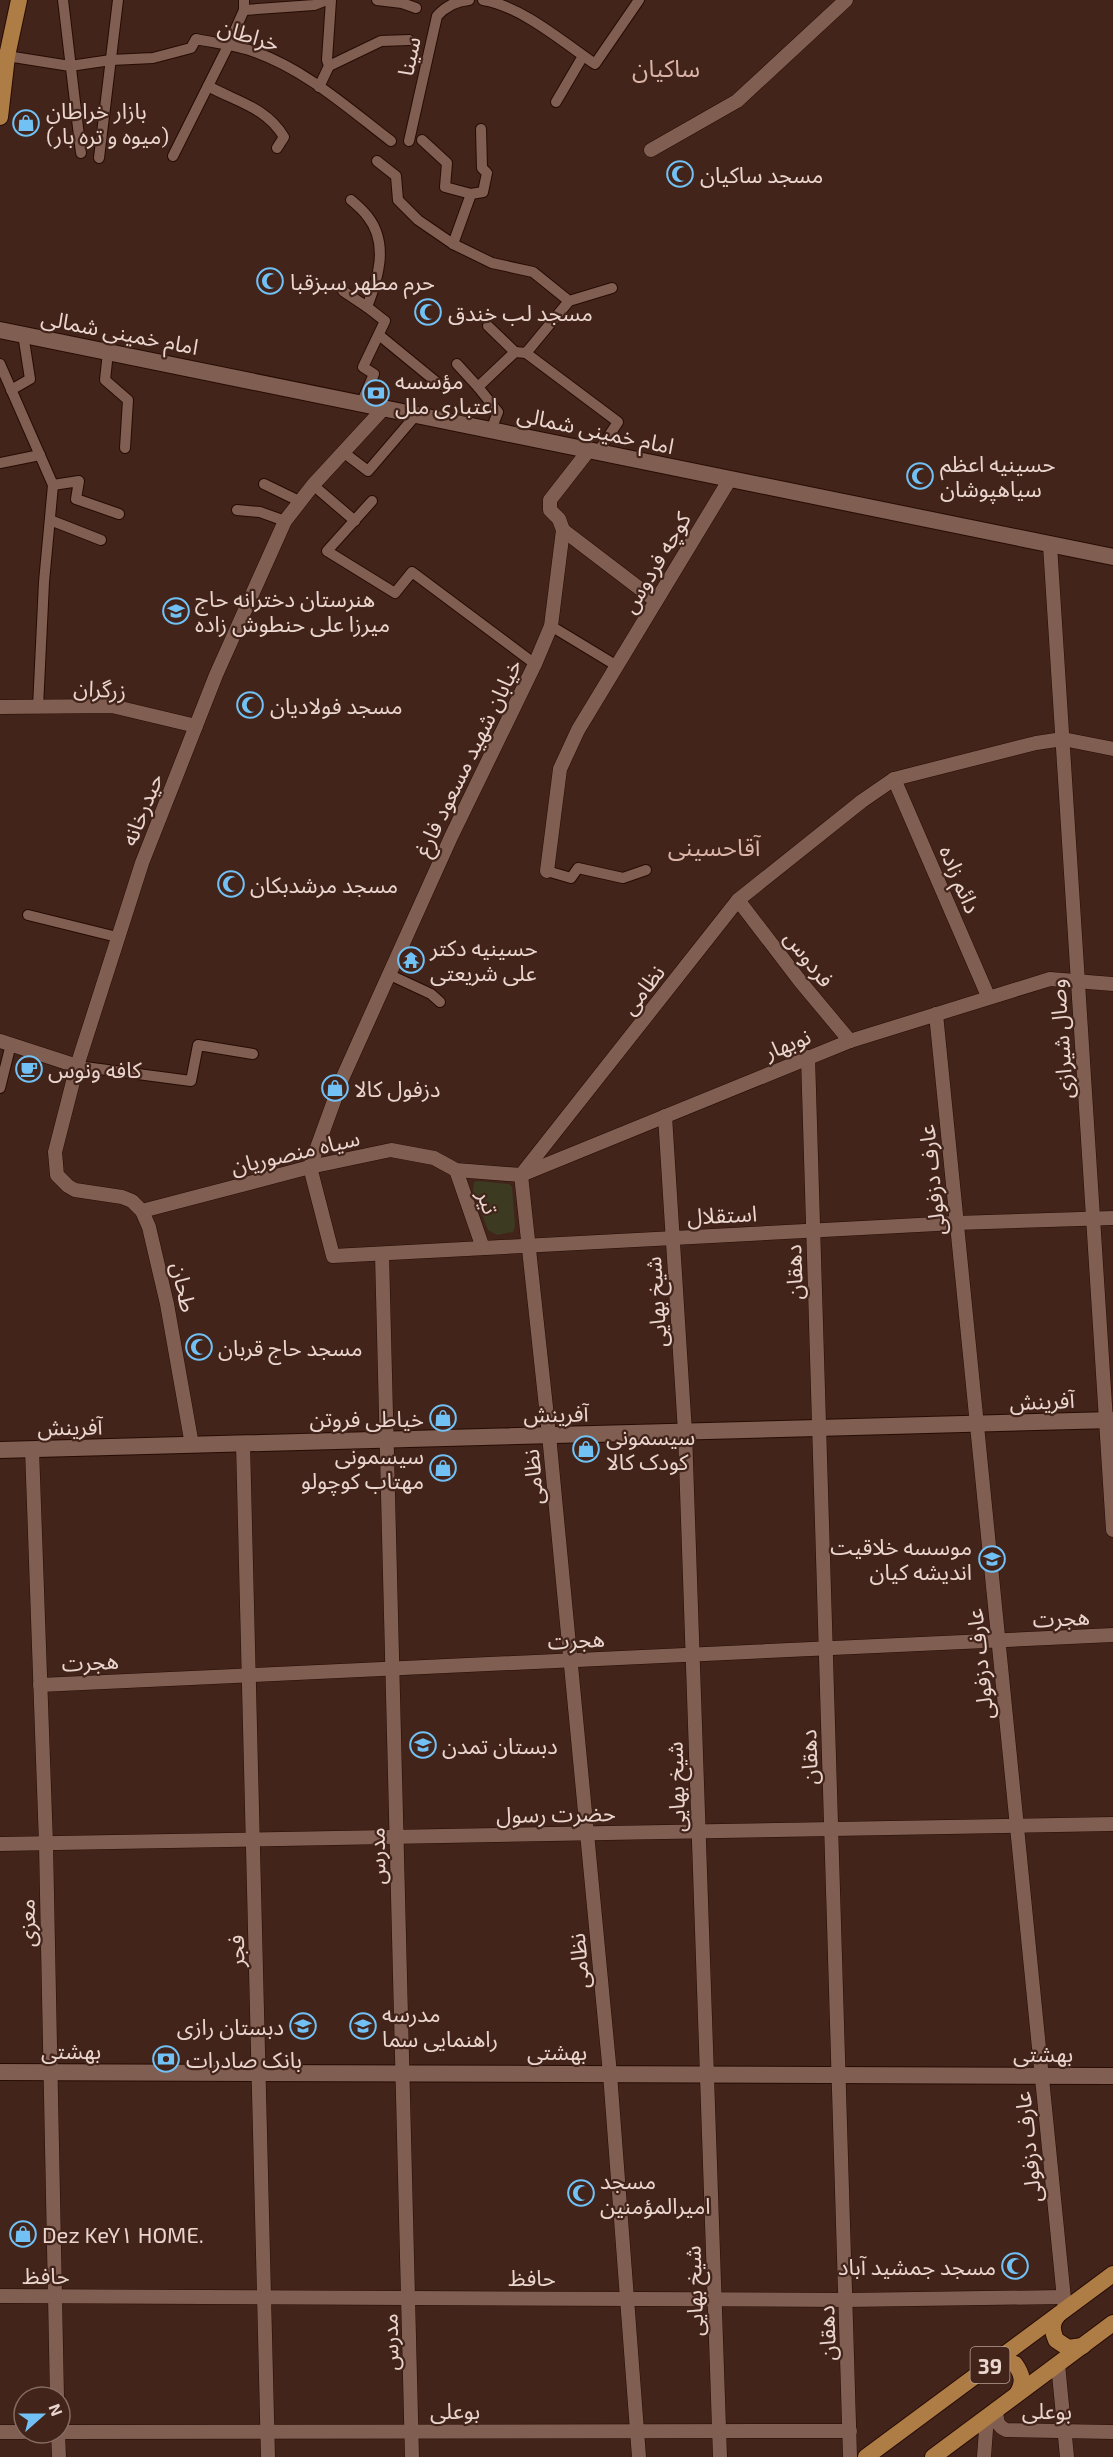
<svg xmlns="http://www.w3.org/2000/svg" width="1113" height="2457" font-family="'Exo 2','Noto Sans Arabic',sans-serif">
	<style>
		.green { fill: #3c3a21 }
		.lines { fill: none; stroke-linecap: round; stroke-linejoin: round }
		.pedestrian-casing { stroke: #270c04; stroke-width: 12 }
		.minor-casing { stroke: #270c04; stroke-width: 15 }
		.tertiary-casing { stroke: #270c04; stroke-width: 18 }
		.secondary-casing { stroke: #270c04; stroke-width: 18 }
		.primary-casing { stroke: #270c04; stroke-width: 18 }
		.pedestrian { stroke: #805e52; stroke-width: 10 }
		.minor { stroke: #805e52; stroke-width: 14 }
		.tertiary { stroke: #805e52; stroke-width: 16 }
		.secondary { stroke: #805e52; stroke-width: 16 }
		.primary { stroke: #ae7c45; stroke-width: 16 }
		.labels { text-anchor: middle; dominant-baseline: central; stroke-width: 4.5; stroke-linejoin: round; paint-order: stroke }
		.shield { fill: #42241a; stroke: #b8a199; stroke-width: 1.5 }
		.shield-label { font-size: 21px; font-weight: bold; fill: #ead6cf }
		.street-label { font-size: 22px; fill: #ead6cf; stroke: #42241a }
		.poi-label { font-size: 22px; fill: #ead6cf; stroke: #42241a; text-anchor: start }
		.neighbourhood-label { font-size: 24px; fill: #dbb4a7; stroke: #42241a }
	</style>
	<rect width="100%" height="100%" fill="#42241a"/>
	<!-- green -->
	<polygon class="green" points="479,1181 509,1184 512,1187 515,1226 513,1232 497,1235 488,1230 473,1192 474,1182"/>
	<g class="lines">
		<!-- pedestrian casing -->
		<g class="pedestrian-casing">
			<g id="pedestrian">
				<polyline points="63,0 81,153"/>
				<polyline points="377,0 402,3 416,8"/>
				<path d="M 483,0 C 521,6 563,42 595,64 L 639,0"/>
				<polyline points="244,10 314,5 327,0"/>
				<path d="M 7,56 L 70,66 L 111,60 L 153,58 L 191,48 L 196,39 C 215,43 237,45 255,52 C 306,70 349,109 391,141"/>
				<polyline points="329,66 381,41 409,40"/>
				<path d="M 208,86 C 237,102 266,107 284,137 L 277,148"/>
				<polyline points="319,87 329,66 327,60 331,0"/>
				<polyline points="556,102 583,56"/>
				<polyline points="422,140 447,163 445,187 471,194 453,244"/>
				<path d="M 409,141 L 437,16 C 446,6 456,1 469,0"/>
				<polyline points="173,156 228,46 244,10 244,0"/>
				<polyline points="99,158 118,0"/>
				<polyline points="377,161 396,176 398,200 418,220 453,244 492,263 533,272 569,301 612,288"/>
				<polyline points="471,194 483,192 487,173 482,168 481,129"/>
				<path d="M 343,291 L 367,307 C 378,279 389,244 368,217 C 363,210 357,205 351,200"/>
				<polyline points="488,326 515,352"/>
				<polyline points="379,335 440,385"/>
				<polyline points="108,352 105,380 128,400 125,448"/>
				<polyline points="526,353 618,422 598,452"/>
				<polyline points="0,364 53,485 44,582 38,707"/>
				<polyline points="457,364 478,387"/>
				<polyline points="11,390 30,379 23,334"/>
				<polyline points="361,404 374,374 363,367 385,321 367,307"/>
				<polyline points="491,430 498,412 478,387 515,352 526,353 569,301"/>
				<polyline points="343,452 368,471 416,415"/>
				<polyline points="0,463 40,455"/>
				<polyline points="264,484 299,501"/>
				<polyline points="53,485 79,481 76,499 119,514"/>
				<polyline points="313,485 355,521"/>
				<polyline points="372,501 327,551 395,593 412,572 535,664"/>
				<polyline points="237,510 260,512 285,521"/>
				<polyline points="50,520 101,540"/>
				<polyline points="551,626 617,666"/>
				<polyline points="547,871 571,878 578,868 623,878 646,870"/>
				<polyline points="28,915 117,937"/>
				<polyline points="388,974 431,994 440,1002"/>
				<polyline points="77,1066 191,1081 198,1045 253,1054"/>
				<polyline points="0,1088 11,1044"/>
			</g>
		</g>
		<!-- minor casing -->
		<g class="minor-casing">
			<g id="minor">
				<polyline points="651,150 737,101 846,0"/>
				<polyline points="589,450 550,500 550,510 559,519 563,530 551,626 535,664 451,837 342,1079 310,1167 333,1256 956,1223 1113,1218"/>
				<polyline points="563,530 656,601"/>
				<polyline points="1050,545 1113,1530"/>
				<polyline points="0,707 112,706 196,726"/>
				<polyline points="894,779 988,996"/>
				<polyline points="547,871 560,769 578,730 730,479"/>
				<polyline points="738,900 800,981 850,1041"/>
				<polyline points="936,1014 1065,2309"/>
				<polyline points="0,1041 77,1066"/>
				<polyline points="808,1057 850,2457"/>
				<polyline points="665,1116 685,1432 720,2457"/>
				<polyline points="456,1170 483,1248"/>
				<polyline points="142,1211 310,1167 391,1150 434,1158 456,1170 521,1175 850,1041 1050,979 1113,984"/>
				<polyline points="382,1254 412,2457"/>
				<polyline points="243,1443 268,2457"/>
				<polyline points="192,1445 167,1304 149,1227 142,1211 132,1201 122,1197 75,1190 68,1186 57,1175 55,1152 77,1066 142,863 216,675 285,521 313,485 384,408"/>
				<polyline points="32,1449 46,1844 57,2397"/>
				<polyline points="40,1685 1113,1635"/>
				<polyline points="0,1844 1113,1824"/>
				<polyline points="0,2296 846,2300 1063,2297"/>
				<polyline points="1058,2364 1067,2457"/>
				<path d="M 996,2409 C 997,2420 996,2425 1006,2430 L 1113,2432"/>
				<polyline points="0,2432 24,2432"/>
				<polyline points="60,2432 850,2431"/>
				<polyline points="58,2433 59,2457"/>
				<polyline points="639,2457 610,2074 549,1435 521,1175 738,900 862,801 894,779 1036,743 1063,739 1113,749"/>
				<polyline points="984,2457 987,2416"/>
			</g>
		</g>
		<!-- tertiary casing -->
		<g class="tertiary-casing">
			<polyline id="tertiary" points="0,2072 1113,2076"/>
		</g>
		<!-- secondary casing -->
		<g class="secondary-casing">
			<g id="secondary">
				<polyline points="0,330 1113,557"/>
				<polyline points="0,1450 1113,1420"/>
			</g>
		</g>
		<!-- primary casing -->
		<g class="primary-casing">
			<g id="primary">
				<polyline points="0,117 7,56 19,0"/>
				<path d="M 1058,2315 C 1051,2323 1052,2331 1056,2340 L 1068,2348 L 1083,2346"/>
				<path d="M 992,2364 L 999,2360 L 1015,2364 C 1023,2375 1024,2383 1017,2394"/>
				<polyline points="866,2457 1113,2274"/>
				<polyline points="933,2457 1113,2323"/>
			</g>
		</g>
		<!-- pedestrian -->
		<use href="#pedestrian" class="pedestrian"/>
		<!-- minor -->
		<use href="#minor" class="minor"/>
		<!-- tertiary -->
		<use href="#tertiary" class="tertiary"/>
		<!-- secondary -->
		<use href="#secondary" class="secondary"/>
		<!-- primary -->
		<use href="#primary" class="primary"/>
	</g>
	<!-- icons -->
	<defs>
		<g id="shop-ring" transform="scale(1.35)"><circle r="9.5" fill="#42241a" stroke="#71c1f5" stroke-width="1.5"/><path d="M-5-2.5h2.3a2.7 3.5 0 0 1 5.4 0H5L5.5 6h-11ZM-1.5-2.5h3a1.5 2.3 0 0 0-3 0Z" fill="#71c1f5"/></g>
		<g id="mosque-ring" transform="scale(1.35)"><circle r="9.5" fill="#42241a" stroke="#71c1f5" stroke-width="1.5"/><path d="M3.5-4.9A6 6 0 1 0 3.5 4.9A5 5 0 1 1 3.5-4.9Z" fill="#71c1f5"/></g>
		<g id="bank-ring" transform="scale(1.35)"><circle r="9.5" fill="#42241a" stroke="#71c1f5" stroke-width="1.5"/><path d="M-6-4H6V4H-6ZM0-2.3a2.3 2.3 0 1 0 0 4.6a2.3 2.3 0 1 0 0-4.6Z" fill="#71c1f5"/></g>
		<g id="school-ring" transform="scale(1.35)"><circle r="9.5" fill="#42241a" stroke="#71c1f5" stroke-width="1.5"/><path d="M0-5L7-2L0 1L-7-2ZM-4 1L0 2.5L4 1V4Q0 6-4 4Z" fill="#71c1f5"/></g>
		<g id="temple-ring" transform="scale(1.35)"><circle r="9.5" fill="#42241a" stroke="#71c1f5" stroke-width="1.5"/><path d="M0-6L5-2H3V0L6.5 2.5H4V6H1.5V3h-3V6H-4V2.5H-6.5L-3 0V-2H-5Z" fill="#71c1f5"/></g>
		<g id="cafe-ring" transform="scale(1.35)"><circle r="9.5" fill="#42241a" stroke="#71c1f5" stroke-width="1.5"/><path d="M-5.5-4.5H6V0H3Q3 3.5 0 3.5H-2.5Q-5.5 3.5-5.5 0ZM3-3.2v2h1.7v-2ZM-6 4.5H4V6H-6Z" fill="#71c1f5"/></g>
	</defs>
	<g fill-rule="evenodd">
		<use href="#shop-ring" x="26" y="123"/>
		<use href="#mosque-ring" x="680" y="174"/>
		<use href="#mosque-ring" x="270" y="281"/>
		<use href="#mosque-ring" x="428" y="312"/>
		<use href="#bank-ring" x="376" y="393"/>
		<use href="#mosque-ring" x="920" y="476"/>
		<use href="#school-ring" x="176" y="611"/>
		<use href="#mosque-ring" x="250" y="705"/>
		<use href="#mosque-ring" x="231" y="884"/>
		<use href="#temple-ring" x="411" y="960"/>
		<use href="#cafe-ring" x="29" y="1069"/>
		<use href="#shop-ring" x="335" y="1088"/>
		<use href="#mosque-ring" x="199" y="1347"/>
		<use href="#shop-ring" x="443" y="1418"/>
		<use href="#shop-ring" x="586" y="1449"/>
		<use href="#shop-ring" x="443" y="1468"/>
		<use href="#school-ring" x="992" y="1559"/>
		<use href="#school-ring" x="423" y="1745"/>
		<use href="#school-ring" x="303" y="2026"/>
		<use href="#school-ring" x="363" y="2026"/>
		<use href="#bank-ring" x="166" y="2059"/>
		<use href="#mosque-ring" x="581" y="2193"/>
		<use href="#shop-ring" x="23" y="2234"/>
		<use href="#mosque-ring" x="1015" y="2266"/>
	</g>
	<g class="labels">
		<!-- shield labels -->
		<rect class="shield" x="970.5" y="2347" width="39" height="36" rx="4.5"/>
		<g class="shield-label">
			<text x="990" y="2365">39</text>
		</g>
		<!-- street labels -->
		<g class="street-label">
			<text transform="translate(249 34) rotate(17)">خراطان</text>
			<text transform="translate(408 56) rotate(-78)">سینا</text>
			<text transform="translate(120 331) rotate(11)">امام خمینی شمالی</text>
			<text transform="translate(596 429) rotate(12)">امام خمینی شمالی</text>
			<text transform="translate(655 562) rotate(-59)">کوچه فردوس</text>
			<text transform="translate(100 688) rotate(4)">زرگران</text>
			<text transform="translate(467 757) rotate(-64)">خیابان شهید مسعود فارغ</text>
			<text transform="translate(141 809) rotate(-68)">حیدرخانه</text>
			<text transform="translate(961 879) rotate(67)">دائم زاده</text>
			<text transform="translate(810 958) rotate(52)">فردوس</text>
			<text transform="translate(642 989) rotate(-52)">نظامی</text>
			<text transform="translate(1060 1039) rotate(-94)">وصال شیرازی</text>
			<text transform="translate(787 1043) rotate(-22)">نوبهار</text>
			<text transform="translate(295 1151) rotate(-13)">سیاه منصوریان</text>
			<text transform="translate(931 1180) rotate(-96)">عارف دزفولی</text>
			<text transform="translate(489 1202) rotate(71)">تیر</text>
			<text transform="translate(722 1214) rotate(-3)">استقلال</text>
			<text transform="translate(793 1272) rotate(-92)">دهقان</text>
			<text transform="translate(185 1287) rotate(78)">طحان</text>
			<text transform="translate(655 1302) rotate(-94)">شیخ بهایی</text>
			<text transform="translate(1042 1400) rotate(-2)">آفرینش</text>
			<text transform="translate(556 1413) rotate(-1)">آفرینش</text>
			<text transform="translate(70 1426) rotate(-1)">آفرینش</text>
			<text transform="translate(532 1477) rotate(-95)">نظامی</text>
			<text transform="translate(1061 1617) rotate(-3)">هجرت</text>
			<text transform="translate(576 1639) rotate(-3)">هجرت</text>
			<text transform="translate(90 1661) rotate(-3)">هجرت</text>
			<text transform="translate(979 1664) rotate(-96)">عارف دزفولی</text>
			<text transform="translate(808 1757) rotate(-92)">دهقان</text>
			<text transform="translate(675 1787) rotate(-92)">شیخ بهایی</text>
			<text transform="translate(556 1813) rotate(-1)">حضرت رسول</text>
			<text transform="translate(376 1856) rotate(-91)">مدرس</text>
			<text transform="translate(26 1923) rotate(-91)">معزی</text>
			<text transform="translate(235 1951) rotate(-91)">فجر</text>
			<text transform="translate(578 1961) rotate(-95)">نظامی</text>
			<text x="71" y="2050">بهشتی</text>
			<text x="557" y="2051">بهشتی</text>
			<text x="1043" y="2053">بهشتی</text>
			<text transform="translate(1027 2147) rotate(-96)">عارف دزفولی</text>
			<text x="46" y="2275">حافظ</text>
			<text x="532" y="2277">حافظ</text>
			<text transform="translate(693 2291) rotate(-92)">شیخ بهایی</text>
			<text transform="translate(826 2333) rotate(-92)">دهقان</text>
			<text transform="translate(389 2342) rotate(-91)">مدرس</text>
			<text x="455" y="2410">بوعلی</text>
			<text transform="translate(1047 2410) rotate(1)">بوعلی</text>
		</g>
		<!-- poi labels -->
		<g class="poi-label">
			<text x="46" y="110">بازار خراطان<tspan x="46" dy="25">(میوه و تره بار)</tspan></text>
			<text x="700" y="174">مسجد ساکیان</text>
			<text x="290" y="281">حرم مطهر سبزقبا</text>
			<text x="448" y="312">مسجد لب خندق</text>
			<text x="395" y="380">مؤسسه<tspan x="395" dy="25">اعتباری ملل</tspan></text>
			<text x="940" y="463">حسینیه اعظم<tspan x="940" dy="25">سیاهپوشان</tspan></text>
			<text x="195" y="598">هنرستان دخترانه حاج<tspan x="195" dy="25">میرزا علی حنطوش زاده</tspan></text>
			<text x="270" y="705">مسجد فولادیان</text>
			<text x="250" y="884">مسجد مرشدبکان</text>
			<text x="430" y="947">حسینیه دکتر<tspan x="430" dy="25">علی شریعتی</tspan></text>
			<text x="48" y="1069">کافه ونوس</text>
			<text x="354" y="1088">دزفول کالا</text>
			<text x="218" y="1347">مسجد حاج قربان</text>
			<text x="424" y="1418" text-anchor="end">خیاطی فروتن</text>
			<text x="606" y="1436">سیسمونی<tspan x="606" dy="25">کودک کالا</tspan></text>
			<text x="424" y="1455" text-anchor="end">سیسمونی<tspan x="424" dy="25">مهتاب کوچولو</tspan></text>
			<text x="972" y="1546" text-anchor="end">موسسه خلاقیت<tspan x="972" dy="25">اندیشه کیان</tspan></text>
			<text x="442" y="1745">دبستان تمدن</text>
			<text x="382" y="2013">مدرسه<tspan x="382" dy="25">راهنمایی سما</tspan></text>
			<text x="284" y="2026" text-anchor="end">دبستان رازی</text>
			<text x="186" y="2059">بانک صادرات</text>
			<text x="600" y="2180">مسجد<tspan x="600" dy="25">امیرالمؤمنین</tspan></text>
			<text x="42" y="2234">Dez KeY۱ HOME.</text>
			<text x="996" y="2266" text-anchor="end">مسجد جمشید آباد</text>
		</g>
		<!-- neighbourhood labels -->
		<g class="neighbourhood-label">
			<text x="666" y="67">ساکیان</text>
			<text x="714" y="846">آقاحسینی</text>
		</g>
	</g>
	<!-- north arrow -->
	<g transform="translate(42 2415) rotate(69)"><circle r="28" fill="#42241a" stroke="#856b62" stroke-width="1.5"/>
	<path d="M0-4.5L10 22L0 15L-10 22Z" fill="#71c1f5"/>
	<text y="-9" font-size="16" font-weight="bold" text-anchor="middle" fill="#ead6cf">N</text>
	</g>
</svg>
